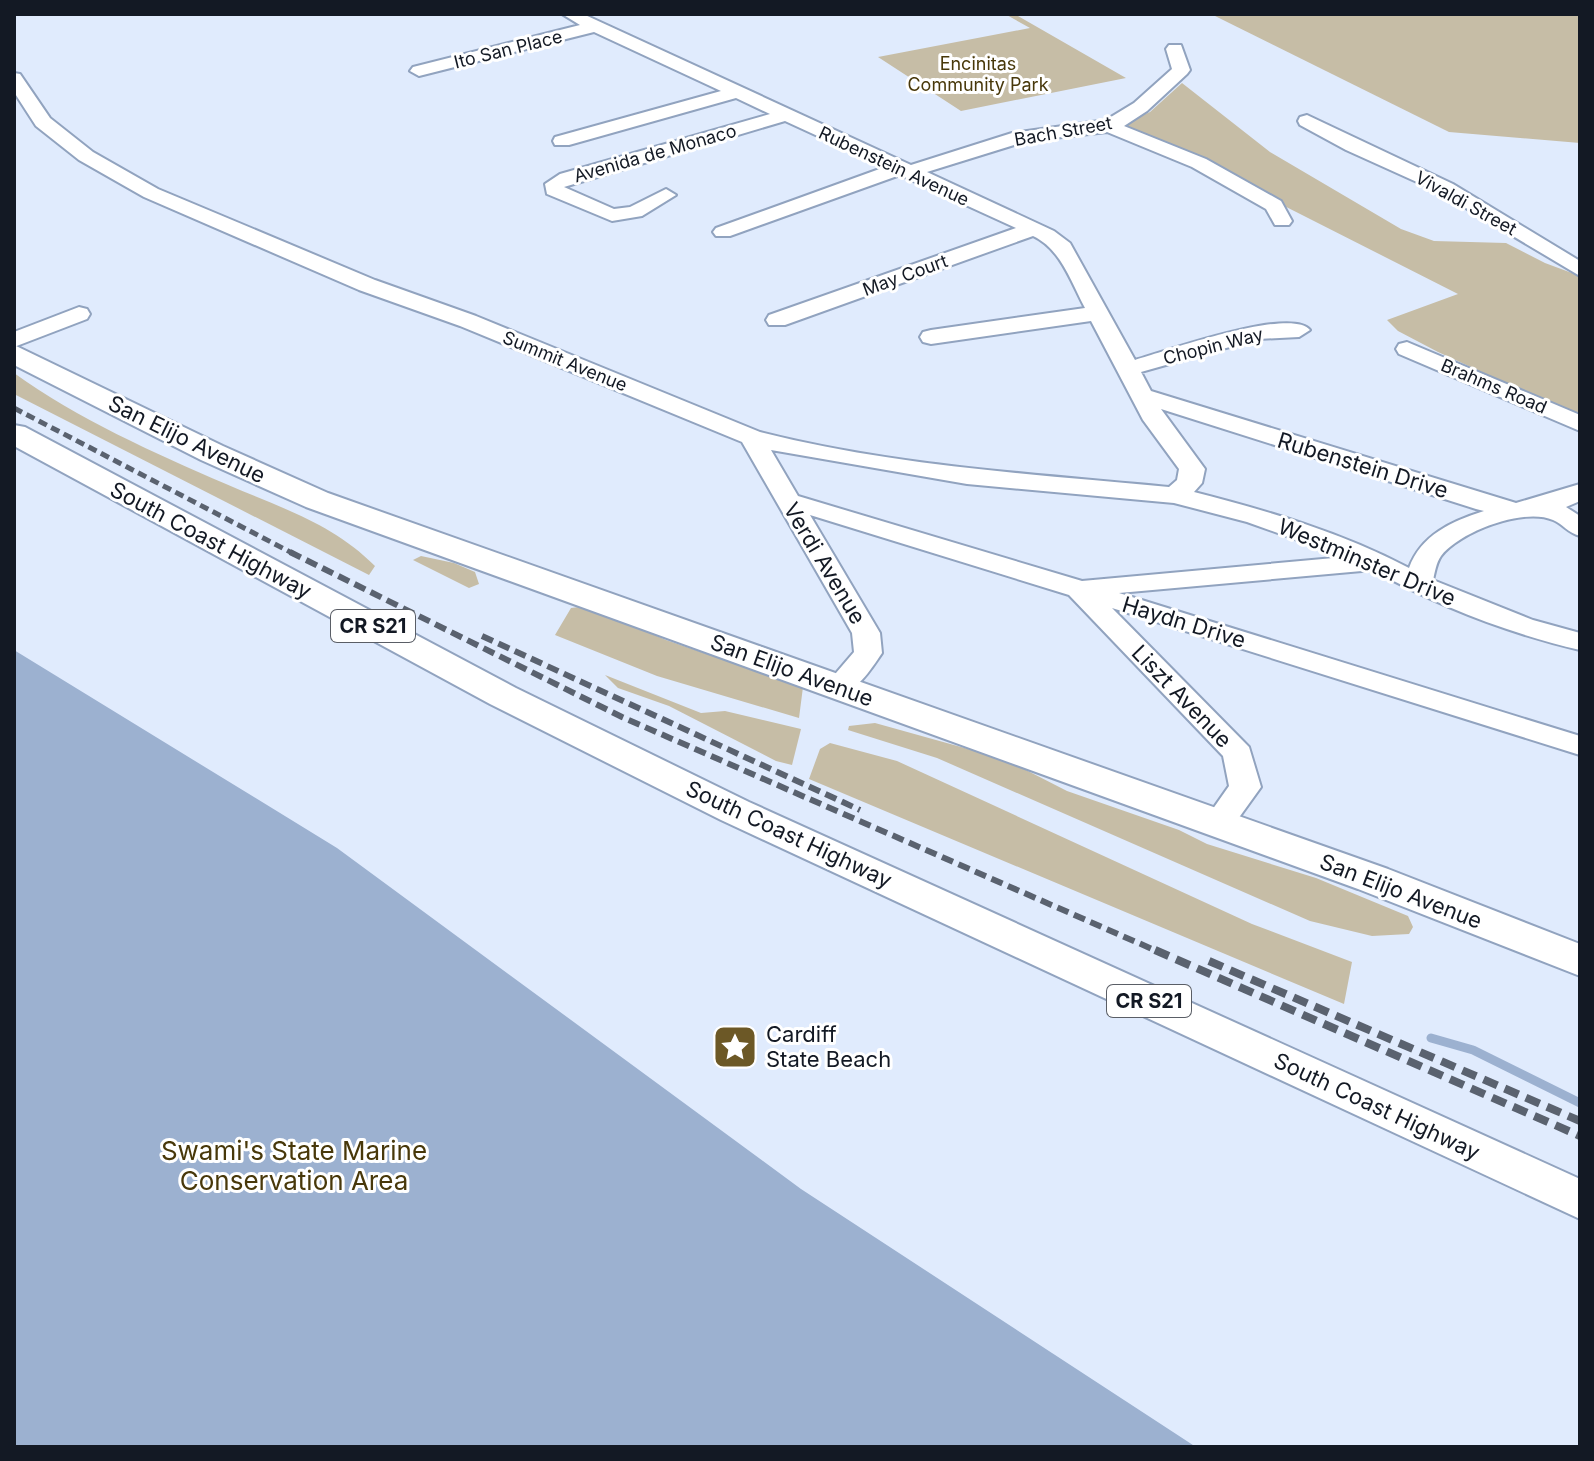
<svg xmlns="http://www.w3.org/2000/svg" width="1594" height="1461" font-family="Inter,sans-serif">
	<style>
		.green { fill: #c6bda6 }
		.water { fill: #9cb1d0 }
		.lines { fill: none; stroke-linecap: round; stroke-linejoin: round }
		.stream { stroke: #9cb1d0; stroke-width: 9 }
		.minor-casing { stroke: #91a3bf; stroke-width: 4 }
		.major-casing { stroke: #91a3bf; stroke-width: 4 }
		.minor { fill: #fff; fill-rule: evenodd }
		.major { fill: #fff; fill-rule: evenodd }
		.rail-far2 { stroke: #5a626f; stroke-width: 5; stroke-dasharray: 9 5; stroke-linecap: butt }
		.rail-far1 { stroke: #5a626f; stroke-width: 6; stroke-dasharray: 12 6; stroke-linecap: butt }
		.rail { stroke: #5a626f; stroke-width: 8; stroke-dasharray: 15 8; stroke-linecap: butt }
		.labels { text-anchor: middle; dominant-baseline: central; stroke-width: 6; stroke-linejoin: round; paint-order: stroke }
		.far-street-label { font-size: 18px; fill: #131924; stroke: #fff }
		.far-park-label { font-size: 18px; fill: #48380a; stroke: #fff }
		.shield { fill: #fff; stroke: #5a5e66; stroke-width: 2 }
		.shield-label { font-size: 20px; font-weight: bold; fill: #131924 }
		.street-label { font-size: 22px; fill: #131924; stroke: #fff }
		.poi-label { font-size: 22px; fill: #131924; stroke: #fff; text-anchor: start }
		.near-park-label { font-size: 26px; fill: #48380a; stroke: #fff }
	</style>
	<rect width="100%" height="100%" fill="#e0ebfd"/>
	<!-- green -->
	<g class="green">
		<polygon points="1005,14 1025,14 1018,16 1126,78 961,111 878,57 1030,28"/>
		<polygon points="1211,14 1580,14 1580,143 1449,132"/>
		<polygon points="1182,83 1270,152 1401,229 1434,241 1506,243 1545,263 1580,276 1580,417 1438,352 1398,331 1387,320 1458,294 1237,182 1124,128 1130,121 1150,112"/>
		<path d="M 14,373 C 78,419 154,453 226,484 C 281,508 332,523 375,566 L 369,575 L 14,394 Z"/>
		<polygon points="421,556 454,563 475,572 479,584 469,588 413,560"/>
		<polygon points="587,606 666,640 803,687 799,718 657,676 555,635 571,608"/>
		<polygon points="605,675 701,713 725,711 801,729 792,765 776,761 669,706 618,688"/>
		<polygon points="875,723 979,752 1024,769 1067,791 1179,830 1207,844 1316,878 1408,916 1413,927 1409,934 1372,936 1310,921 937,758 848,730 849,726"/>
		<polygon points="830,743 897,761 1252,924 1352,962 1344,1004 809,779 820,749"/>
	</g>
	<!-- water -->
	<polygon class="water" points="14,650 337,848 801,1189 1196,1447 14,1447"/>
	<g class="lines">
		<!-- stream -->
		<polyline class="stream" points="1431,1038 1473,1050 1580,1103"/>
		<!-- minor casing -->
		<g class="minor-casing">
			<g id="minor">
				<path d="M 562,14 L 583,14 L 911,165 L 1012,133 L 1106,120 L 1134,103 L 1172,69 L 1166,49 L 1169,45 L 1181,45 L 1190,70 L 1187,74 L 1147,111 L 1124,126 L 1206,159 L 1281,201 L 1292,221 L 1289,225 L 1275,225 L 1266,209 L 1192,167 L 1107,132 L 1027,141 L 927,172 L 1054,231 L 1070,243 L 1135,360 C 1163,352 1292,306 1310,330 L 1299,337 L 1258,339 L 1141,372 L 1151,391 L 1516,503 L 1580,484 L 1580,501 L 1566,507 L 1580,516 L 1580,536 C 1568,533 1563,524 1553,520 C 1524,507 1459,532 1441,556 C 1436,563 1435,572 1433,580 L 1533,620 L 1580,633 L 1580,650 C 1508,633 1438,606 1373,570 L 1119,593 L 1580,736 L 1580,755 L 1112,608 L 1249,747 L 1261,787 L 1230,830 L 1219,833 L 1208,830 L 1203,823 L 1229,786 L 1223,756 L 1069,595 L 810,515 L 880,633 L 882,653 C 869,672 853,699 829,693 L 824,687 L 854,652 L 852,633 L 742,442 L 460,326 L 359,290 L 144,197 L 79,160 L 36,126 L 14,92 L 14,73 L 20,74 L 50,118 L 93,152 L 158,189 L 375,280 L 476,316 L 760,432 C 893,466 1033,474 1169,487 L 1177,480 L 1179,469 L 1143,420 L 1091,321 L 931,344 L 923,342 L 920,337 L 923,332 L 931,330 L 1085,308 C 1071,282 1061,249 1033,236 L 785,325 L 769,325 L 766,320 L 769,315 L 1016,228 L 900,175 L 730,236 L 716,236 L 713,232 L 716,228 L 885,167 L 785,121 L 564,187 L 614,209 L 630,207 L 666,189 L 676,195 L 642,216 L 612,221 L 547,194 L 545,184 L 560,174 L 770,114 L 736,98 L 569,145 L 555,145 L 553,141 L 555,137 L 721,91 L 594,32 L 419,76 L 410,71 L 413,67 L 580,25 ZM 1161,409 L 1476,509 L 1484,511 C 1452,521 1421,535 1409,568 C 1341,532 1268,511 1194,492 L 1202,483 L 1205,469 ZM 771,450 L 967,484 L 1174,503 L 1247,522 L 1345,557 L 1082,581 L 798,496 Z"/>
				<polygon points="1307,115 1453,184 1580,261 1580,276 1439,192 1346,150 1300,125 1298,121 1300,117"/>
				<polygon points="79,307 87,309 90,314 87,319 14,347 14,332"/>
				<polygon points="1407,342 1580,415 1580,431 1399,354 1396,349 1399,344"/>
			</g>
		</g>
		<!-- major casing -->
		<g class="major-casing">
			<g id="major">
				<polygon points="14,345 223,446 328,493 1388,869 1580,944 1580,976 1358,889 306,507 201,460 14,365"/>
				<polygon points="14,425 25,427 516,688 749,802 1580,1179 1580,1219 721,820 490,704 14,446"/>
			</g>
		</g>
		<!-- minor -->
		<use href="#minor" class="minor"/>
		<!-- major -->
		<use href="#major" class="major"/>
		<!-- rail-far2 -->
		<polyline class="rail-far2" points="14,408 294,554"/>
		<!-- rail-far1 -->
		<g class="rail-far1">
			<polyline points="290,552 622,717 1159,952"/>
			<polyline points="482,636 860,810"/>
		</g>
		<!-- rail -->
		<g class="rail">
			<polyline points="1155,950 1580,1136"/>
			<polyline points="1209,961 1580,1121"/>
		</g>
	</g>
	<!-- icons -->
	<defs>
		<g id="sight-square" transform="scale(2.3)"><rect x="-9" y="-9" width="18" height="18" rx="4" fill="#6c5826" stroke="#fff"/><path d="M0-6L1.8-2.2L6-1.7L2.9 1.2L3.7 5.4L0 3.3L-3.7 5.4L-2.9 1.2L-6-1.7L-1.8-2.2Z" fill="#fff"/></g>
	</defs>
	<g fill-rule="evenodd">
		<use href="#sight-square" x="735" y="1047"/>
	</g>
	<g class="labels">
		<!-- far-street labels -->
		<g class="far-street-label">
			<text transform="translate(508 49) rotate(-14)">Ito San Place</text>
			<text transform="translate(1063 131) rotate(-10)">Bach Street</text>
			<text transform="translate(655 153) rotate(-16)">Avenida de Monaco</text>
			<text transform="translate(894 166) rotate(25)">Rubenstein Avenue</text>
			<text transform="translate(1466 203) rotate(29)">Vivaldi Street</text>
			<text transform="translate(905 275) rotate(-20)">May Court</text>
			<text transform="translate(1213 346) rotate(-14)">Chopin Way</text>
			<text transform="translate(565 361) rotate(22)">Summit Avenue</text>
			<text transform="translate(1494 386) rotate(23)">Brahms Road</text>
		</g>
		<!-- far-park labels -->
		<g class="far-park-label">
			<text x="978" y="63">Encinitas<tspan x="978" dy="21">Community Park</tspan></text>
		</g>
		<!-- shield labels -->
		<g class="shield">
			<rect x="331" y="610" width="84" height="32" rx="6"/>
			<rect x="1107" y="985" width="84" height="32" rx="6"/>
		</g>
		<g class="shield-label">
			<text x="373" y="626">CR S21</text>
			<text x="1149" y="1001">CR S21</text>
		</g>
		<!-- street labels -->
		<g class="street-label">
			<text transform="translate(187 439) rotate(26)">San Elijo Avenue</text>
			<text transform="translate(1363 465) rotate(17)">Rubenstein Drive</text>
			<text transform="translate(211 540) rotate(28)">South Coast Highway</text>
			<text transform="translate(1367 562) rotate(23)">Westminster Drive</text>
			<text transform="translate(825 563) rotate(59)">Verdi Avenue</text>
			<text transform="translate(1184 622) rotate(17)">Haydn Drive</text>
			<text transform="translate(792 670) rotate(20)">San Elijo Avenue</text>
			<text transform="translate(1182 696) rotate(46)">Liszt Avenue</text>
			<text transform="translate(789 834) rotate(25)">South Coast Highway</text>
			<text transform="translate(1401 891) rotate(21)">San Elijo Avenue</text>
			<text transform="translate(1377 1106) rotate(25)">South Coast Highway</text>
		</g>
		<!-- poi labels -->
		<g class="poi-label">
			<text x="766" y="1034">Cardiff<tspan x="766" dy="25">State Beach</tspan></text>
		</g>
		<!-- near-park labels -->
		<g class="near-park-label">
			<text x="294" y="1150">Swami's State Marine<tspan x="294" dy="30">Conservation Area</tspan></text>
		</g>
	</g>
	<!-- border -->
	<rect width="1594" height="1461" fill="none" stroke="#131924" stroke-width="32"/>
</svg>
